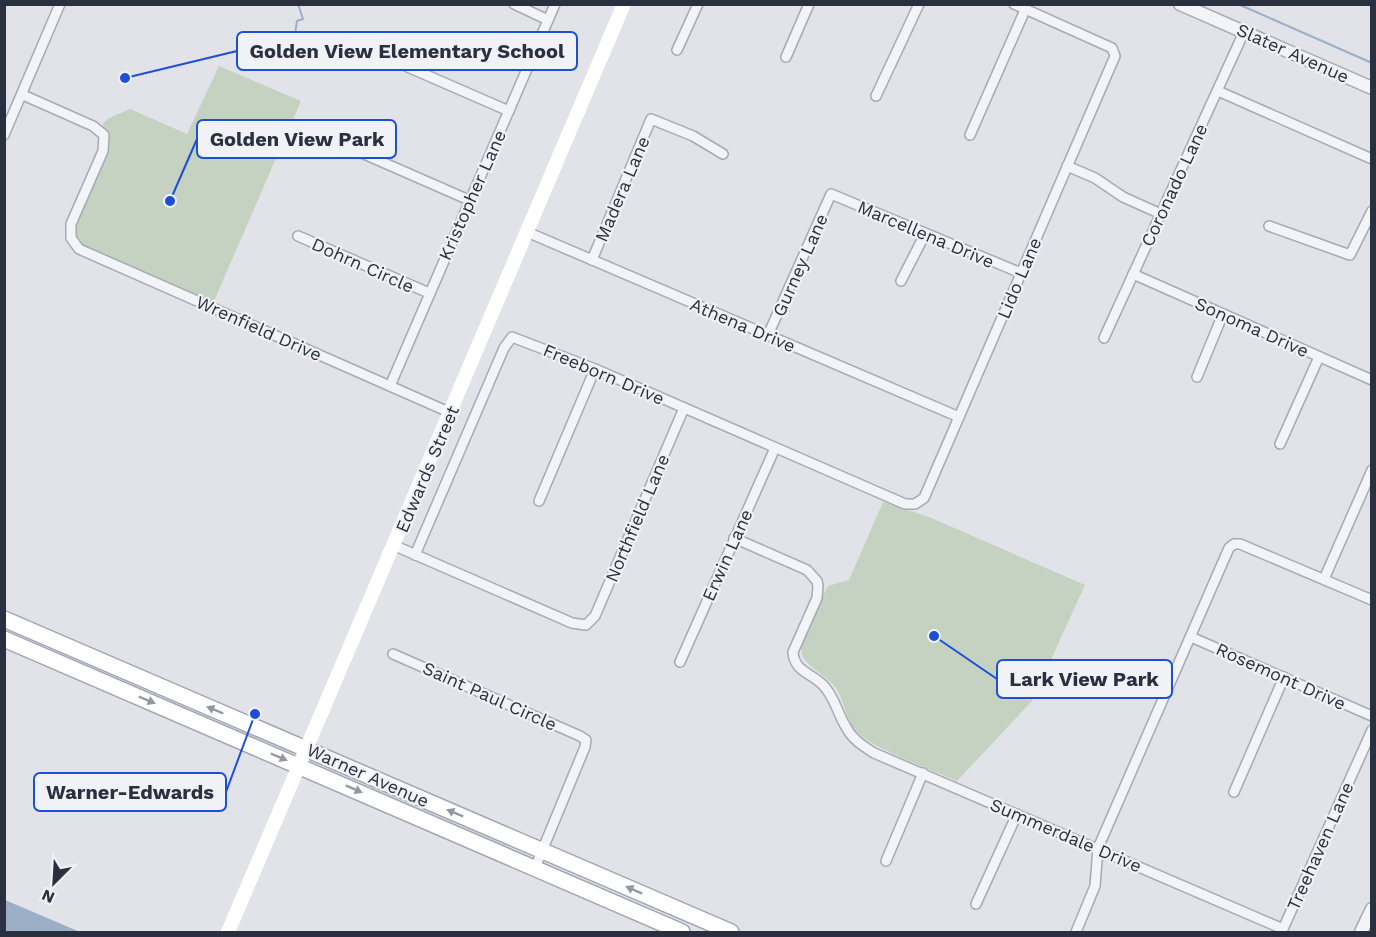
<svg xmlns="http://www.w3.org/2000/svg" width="1376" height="937" font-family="'Work Sans',sans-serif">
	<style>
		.green { fill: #c5d2c2 }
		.water { fill: #9daec7 }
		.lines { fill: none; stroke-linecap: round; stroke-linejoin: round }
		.stream { stroke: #9daec7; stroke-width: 2 }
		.minor-casing { stroke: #a6aab3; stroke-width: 12 }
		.tertiary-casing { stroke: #a6aab3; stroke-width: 15 }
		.primary-casing { stroke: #a0a6b4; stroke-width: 18 }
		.minor { stroke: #f3f4f7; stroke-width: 9 }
		.tertiary { stroke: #f3f4f7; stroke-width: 12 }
		.secondary { stroke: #fff; stroke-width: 14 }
		.primary { stroke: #fff; stroke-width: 15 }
		.oneway { fill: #9498a0 }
		.labels { text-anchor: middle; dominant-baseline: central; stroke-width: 4.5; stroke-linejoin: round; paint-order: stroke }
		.street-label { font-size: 18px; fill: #2a3040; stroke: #f0f2f6 }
		.leader { fill: none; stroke: #1d4ed8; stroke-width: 2 }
		.callout-dot { fill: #1d4ed8; stroke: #f0f2f6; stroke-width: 2 }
		.callout { fill: #f0f2f6; stroke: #1d4ed8; stroke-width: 2 }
		.callout-label { font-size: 20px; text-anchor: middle; font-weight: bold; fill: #2a3040 }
	</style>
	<rect width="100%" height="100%" fill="#e1e3e9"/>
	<!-- green -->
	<g class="green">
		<path d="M 219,66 L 301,101 L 211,308 L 79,249 L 71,224 C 85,193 105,158 103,123 L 109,118 L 130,109 L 187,134 Z"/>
		<path d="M 883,502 L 929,517 L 1085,585 L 1032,701 L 957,781 C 934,771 872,748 857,732 C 845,720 845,700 835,687 C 828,678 804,663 802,655 C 798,640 821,600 828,586 L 849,580 Z"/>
	</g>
	<!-- water -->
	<polygon class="water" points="4,900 5,900 80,932 5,932"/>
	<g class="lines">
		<!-- stream -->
		<g class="stream">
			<polyline points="1238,4 1372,63"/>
			<polyline points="263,39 273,38 292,41 294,40 297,21 303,19 298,4"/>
		</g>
		<!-- minor casing -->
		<g class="minor-casing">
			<g id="minor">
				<polyline points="514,4 548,20"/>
				<polyline points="677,50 698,4"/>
				<polyline points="378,54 509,111"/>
				<polyline points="786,57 809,4"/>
				<polyline points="1218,91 1372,159"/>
				<polyline points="23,95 93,126 104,135 103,151 71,224 71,238 79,249 451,413"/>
				<polyline points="876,96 919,4"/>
				<polyline points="4,135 60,4"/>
				<polyline points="970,135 1025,10"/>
				<polyline points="341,144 469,200"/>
				<polyline points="1067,166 1095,178 1123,197 1161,214"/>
				<polyline points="1269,226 1350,255 1372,211"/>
				<polyline points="527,232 959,417"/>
				<polyline points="298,236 429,293"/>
				<polyline points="592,260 651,119 693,136 723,154"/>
				<polyline points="1133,274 1372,380"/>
				<polyline points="901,281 925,234"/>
				<polyline points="768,335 831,194 1021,273"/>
				<polyline points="1104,338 1244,32"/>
				<polyline points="1197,377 1223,314"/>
				<polyline points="390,386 555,4"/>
				<polyline points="1280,444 1319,357"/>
				<polyline points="539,501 595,369"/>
				<path d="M 734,538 L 807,570 L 817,581 L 818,586 L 817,598 L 793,652 C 794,671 811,673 823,685 C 835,697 837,713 846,727 C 852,739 863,746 874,753 L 1283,929 L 1372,730"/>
				<polyline points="393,545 572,623 586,625 595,616 684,408"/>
				<polyline points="415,555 504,348 512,337 595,369 905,504 915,504 924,498 1115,56 1112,48 1014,4"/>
				<polyline points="1324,579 1372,470"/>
				<polyline points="1191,637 1372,716"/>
				<polyline points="393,654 580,736 586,740 585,747 535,868"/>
				<polyline points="680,662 775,448"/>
				<polyline points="1234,792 1284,677"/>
				<polyline points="886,861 923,773"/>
				<polyline points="976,904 1017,814"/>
				<polyline points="1076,932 1095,886 1098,848 1229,548 1234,544 1240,544 1372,600"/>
			</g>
		</g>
		<!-- tertiary casing -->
		<g class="tertiary-casing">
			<g id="tertiary">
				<polyline points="1180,4 1372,88"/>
				<polyline points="1361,932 1372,909"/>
			</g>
		</g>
		<!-- primary casing -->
		<g class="primary-casing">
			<g id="primary">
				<polyline points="4,619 731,932"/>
				<polyline points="4,639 682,932"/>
			</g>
		</g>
		<!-- minor -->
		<use href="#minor" class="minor"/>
		<!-- tertiary -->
		<use href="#tertiary" class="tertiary"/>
		<!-- secondary -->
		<polyline class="secondary" points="228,932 624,4"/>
		<!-- primary -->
		<use href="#primary" class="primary"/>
	</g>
	<!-- one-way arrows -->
	<defs><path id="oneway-solid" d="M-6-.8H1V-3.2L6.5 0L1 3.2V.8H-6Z" transform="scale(1.5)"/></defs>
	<g class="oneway">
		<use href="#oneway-solid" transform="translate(147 700) rotate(23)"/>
		<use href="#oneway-solid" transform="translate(215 710) rotate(-157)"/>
		<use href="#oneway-solid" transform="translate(279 757) rotate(23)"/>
		<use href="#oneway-solid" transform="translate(354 789) rotate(24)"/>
		<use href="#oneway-solid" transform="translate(455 813) rotate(-157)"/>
		<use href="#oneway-solid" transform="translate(634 890) rotate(-156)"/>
	</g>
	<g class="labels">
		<!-- street labels -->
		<g class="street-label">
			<text transform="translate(1293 53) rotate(24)">Slater Avenue</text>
			<text transform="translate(1174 185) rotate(-65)">Coronado Lane</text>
			<text transform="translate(622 189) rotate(-67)">Madera Lane</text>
			<text transform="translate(472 195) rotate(-66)">Kristopher Lane</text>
			<text transform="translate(926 234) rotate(23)">Marcellena Drive</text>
			<text transform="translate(363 265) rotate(24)">Dohrn Circle</text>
			<text transform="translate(800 265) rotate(-66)">Gurney Lane</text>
			<text transform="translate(1019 278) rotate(-67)">Lido Lane</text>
			<text transform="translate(743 325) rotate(23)">Athena Drive</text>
			<text transform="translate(1252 327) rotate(24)">Sonoma Drive</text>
			<text transform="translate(259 328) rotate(24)">Wrenfield Drive</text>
			<text transform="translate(604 374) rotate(23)">Freeborn Drive</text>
			<text transform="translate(427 469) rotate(-67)">Edwards Street</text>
			<text transform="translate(637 518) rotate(-67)">Northfield Lane</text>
			<text transform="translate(727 555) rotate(-66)">Erwin Lane</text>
			<text transform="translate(1281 676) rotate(24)">Rosemont Drive</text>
			<text transform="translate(490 696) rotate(24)">Saint Paul Circle</text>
			<text transform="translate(368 775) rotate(24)">Warner Avenue</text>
			<text transform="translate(1066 835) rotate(23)">Summerdale Drive</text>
			<text transform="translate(1320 846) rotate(-66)">Treehaven Lane</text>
		</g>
	</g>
	<!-- callouts -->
	<path class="leader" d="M125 78L237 51M170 201L197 139M934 636L997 679M255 714L226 792"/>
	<g class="callout-dot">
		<circle cx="125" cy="78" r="6"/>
		<circle cx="170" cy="201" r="6"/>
		<circle cx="934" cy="636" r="6"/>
		<circle cx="255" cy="714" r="6"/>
	</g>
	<g class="callout">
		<rect x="237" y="32" width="340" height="38" rx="6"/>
		<rect x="197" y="120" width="199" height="38" rx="6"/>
		<rect x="997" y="660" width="175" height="38" rx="6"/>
		<rect x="34" y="773" width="192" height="38" rx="6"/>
	</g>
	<g class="callout-label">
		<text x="407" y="58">Golden View Elementary School</text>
		<text x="297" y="146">Golden View Park</text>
		<text x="1084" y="686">Lark View Park</text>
		<text x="130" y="799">Warner-Edwards</text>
	</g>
	<!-- border -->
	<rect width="1376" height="937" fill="none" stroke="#2a3040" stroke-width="12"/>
	<!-- north arrow -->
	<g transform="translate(54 883) rotate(204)" stroke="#f0f2f6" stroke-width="4.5" paint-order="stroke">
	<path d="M0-4.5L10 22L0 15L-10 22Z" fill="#2a3040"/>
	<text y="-9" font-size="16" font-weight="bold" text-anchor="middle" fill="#2a3040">N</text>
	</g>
</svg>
